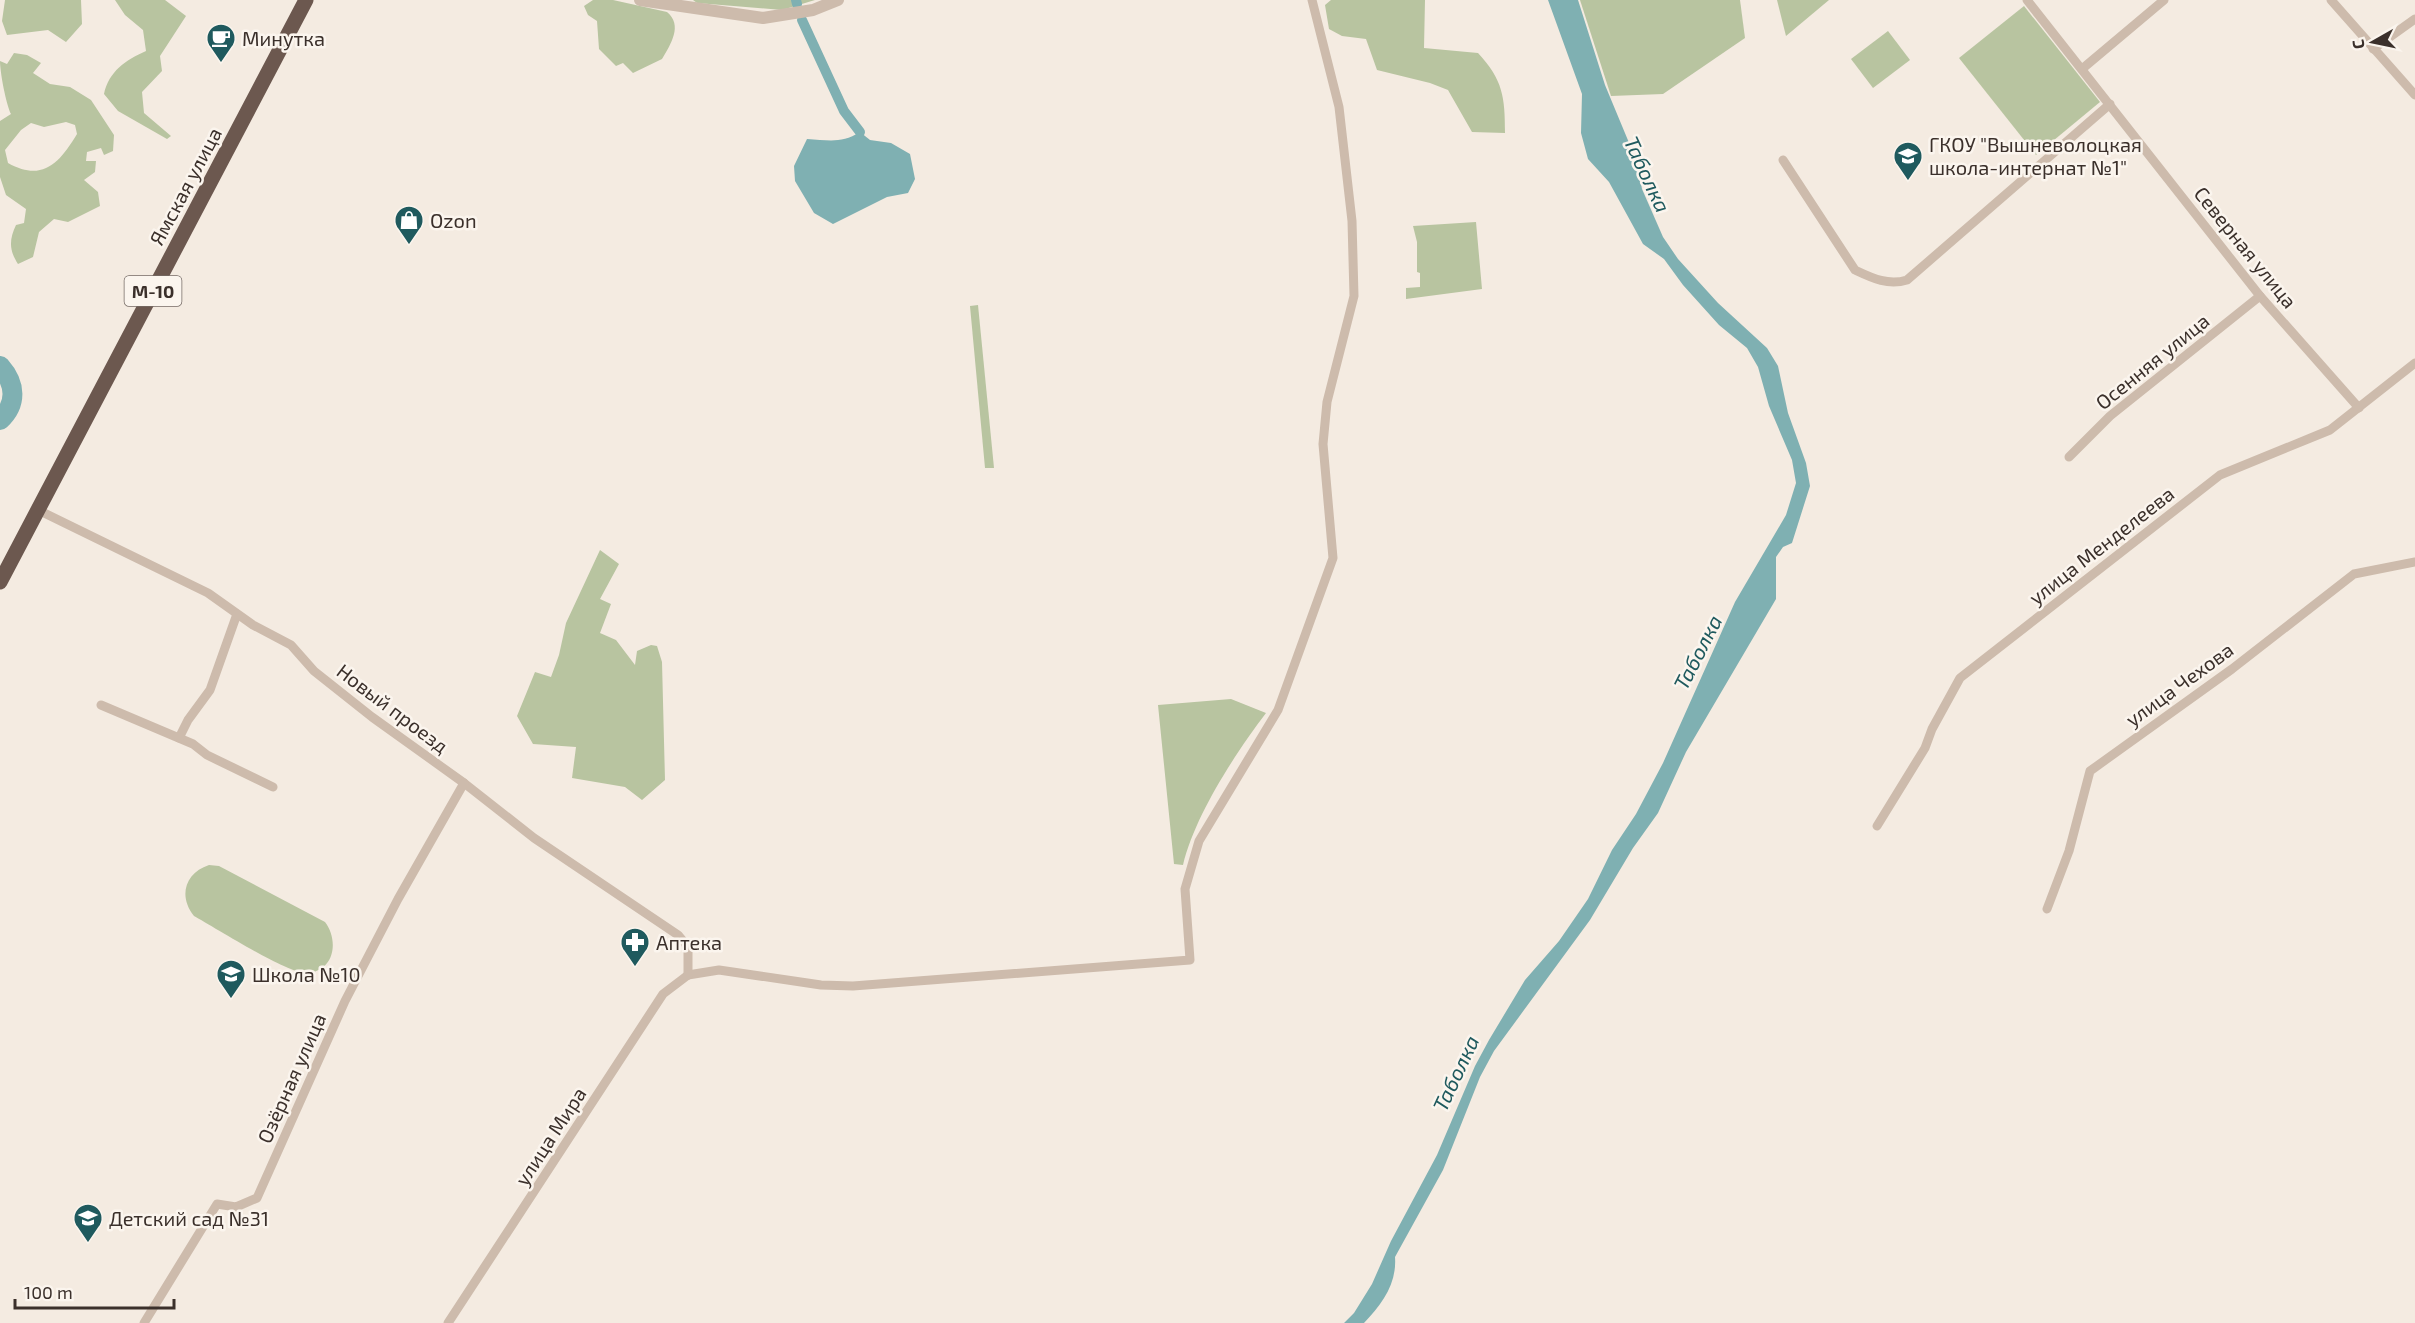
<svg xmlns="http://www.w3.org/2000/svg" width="2415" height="1323" font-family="'Exo 2',sans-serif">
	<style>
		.green { fill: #b8c4a0; fill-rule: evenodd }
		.water { fill: #7fb0b2 }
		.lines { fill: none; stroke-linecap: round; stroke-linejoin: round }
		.canal { stroke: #7fb0b2; stroke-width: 10 }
		.river { stroke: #7fb0b2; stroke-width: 20 }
		.minor { stroke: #cdbbac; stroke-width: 9 }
		.tertiary { stroke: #cdbbac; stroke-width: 12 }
		.trunk { stroke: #6c584f; stroke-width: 15 }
		.labels { text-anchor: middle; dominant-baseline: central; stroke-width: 5; stroke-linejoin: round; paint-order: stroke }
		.shield { fill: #fbf5ee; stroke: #756b66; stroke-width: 1.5 }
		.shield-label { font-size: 18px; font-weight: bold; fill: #3b302b }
		.poi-label { font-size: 20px; fill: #3b302b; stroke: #fbf5ee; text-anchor: start }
		.street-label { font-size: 20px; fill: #3b302b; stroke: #fbf5ee }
		.water-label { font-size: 21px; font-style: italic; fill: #1f5a5e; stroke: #fbf5ee }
	</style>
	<rect width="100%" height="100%" fill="#f4ebe1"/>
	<!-- green -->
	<g class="green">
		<polygon points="5,0 81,0 82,24 66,42 48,30 7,35 2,21"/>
		<path d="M 115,0 L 165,0 L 186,16 L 160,56 L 162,71 L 142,92 L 144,113 L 171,136 L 167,139 L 118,111 L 104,94 C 109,71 126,60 146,51 L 143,30 L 125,15 Z"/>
		<path d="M 593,0 L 613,0 L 667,12 C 683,25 671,44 662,59 L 633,73 L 623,63 L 616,66 L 599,49 L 597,21 L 588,15 L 584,6 Z"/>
		<polygon points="693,0 815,0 782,10 697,3"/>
		<path d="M 1331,0 L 1425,0 L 1424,48 L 1478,53 C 1503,80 1505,97 1505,133 L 1472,132 L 1448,90 L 1430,83 L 1377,70 L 1366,39 L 1342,36 L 1329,29 L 1325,5 Z"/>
		<polygon points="1580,0 1740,0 1745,38 1663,94 1611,96"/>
		<polygon points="1777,0 1829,0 1786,36"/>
		<polygon points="2024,6 2100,102 2036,155 1959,58"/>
		<polygon points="1888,31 1910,60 1873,88 1851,59"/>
		<path d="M 14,53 L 27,55 L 41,63 L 33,73 L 50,84 L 70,87 L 91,100 L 114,135 L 113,151 L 104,155 L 101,148 L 87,152 L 86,161 L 96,161 L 95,172 L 84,180 L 98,192 L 100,206 L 68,222 L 54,219 L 39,232 L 33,257 L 18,264 C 9,250 9,240 16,225 L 24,223 L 26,209 L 6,195 L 0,177 L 0,121 L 11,114 C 6,104 0,72 0,61 L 7,64 ZM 66,122 L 75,125 L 77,134 C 59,164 42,182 8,163 L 5,150 L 21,130 L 31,123 L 44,127 Z"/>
		<polygon points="1476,222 1482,289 1406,299 1406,288 1420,287 1420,273 1417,272 1417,242 1413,226"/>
		<polygon points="978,305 994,468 985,468 970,306"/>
		<polygon points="600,550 619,564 600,599 611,604 600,633 616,640 635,665 637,651 651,645 657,646 662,662 665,780 642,800 625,787 572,778 576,747 533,744 517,716 535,672 551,677 559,655 566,623"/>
		<path d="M 1231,699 L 1266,713 C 1235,754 1195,815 1183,865 L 1174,864 L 1158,705 Z"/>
		<path d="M 209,865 L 219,866 L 325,922 C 339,940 335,972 306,973 C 288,974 214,927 194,916 C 178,896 185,873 209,865 Z"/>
	</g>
	<!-- water -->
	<g class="water">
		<path d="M 1548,0 L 1578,0 L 1605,85 L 1637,162 L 1642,189 L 1663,237 L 1678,259 L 1718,303 L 1767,348 L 1778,366 L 1788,413 L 1806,463 L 1810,486 L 1792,543 L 1783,547 L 1776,557 L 1776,599 L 1686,752 L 1658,813 L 1633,848 L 1590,920 L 1494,1051 L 1480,1077 L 1443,1170 L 1395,1257 C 1397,1284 1382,1304 1364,1323 L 1344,1323 L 1354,1313 L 1372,1284 L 1391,1241 L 1437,1155 L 1475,1066 L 1489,1040 L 1525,980 L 1559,941 L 1588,899 L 1612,850 L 1636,814 L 1663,763 L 1735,602 L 1786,515 L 1796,483 L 1792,460 L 1769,406 L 1758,367 L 1747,348 L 1719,325 L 1683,285 L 1664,259 L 1643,244 L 1609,182 L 1588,159 L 1581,133 L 1582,94 Z"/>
		<path d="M 860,132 L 870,140 L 891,143 L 910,154 L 915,179 L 908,193 L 887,197 L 833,224 L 814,213 L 795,181 L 794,166 L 807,139 C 828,140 841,144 860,132 Z"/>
	</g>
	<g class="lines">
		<!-- canal -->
		<g class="canal">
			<polyline points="796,0 797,4"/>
			<polyline points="802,20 844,111 860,132"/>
		</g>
		<!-- river -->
		<path class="river" d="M 0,366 C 16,384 17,404 0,420"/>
		<!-- minor -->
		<g class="minor">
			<polyline points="2027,0 2260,296 2359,408"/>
			<polyline points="2331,0 2415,95"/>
			<polyline points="2373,49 2415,19"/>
			<polyline points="2082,69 2164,0"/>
			<path d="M 1783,160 L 1855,270 C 1872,278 1888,286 1907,280 L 2110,104"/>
			<polyline points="2069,457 2110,416 2260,296"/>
			<polyline points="38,510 208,593 253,625 291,645 314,671 372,717 464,783 534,838 678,935 688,947 688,975"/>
			<polyline points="101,705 193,744 207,755 273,787"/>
			<polyline points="179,738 188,720 210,690 237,614"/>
			<polyline points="1877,826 1925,748 1932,729 1960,678 2220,475 2330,430 2415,363"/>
			<polyline points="2047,909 2069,851 2090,771 2232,669 2354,574 2415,562"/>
			<polyline points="688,975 719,970 821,985 853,986 1190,960 1185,889 1199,841 1278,710 1333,558 1323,444 1327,402 1354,296 1352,221 1339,107 1312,0"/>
			<polyline points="144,1323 217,1204 236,1207 257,1198 345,1001 398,899 464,783"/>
			<polyline points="448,1323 663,994 688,975"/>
		</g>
		<!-- tertiary -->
		<polyline class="tertiary" points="640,0 763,18 813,10 838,0"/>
		<!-- trunk -->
		<polyline class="trunk" points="0,582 306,0"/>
	</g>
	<!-- icons -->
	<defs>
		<g id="cafe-pin" transform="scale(1.5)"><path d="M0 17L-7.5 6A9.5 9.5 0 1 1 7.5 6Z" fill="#1f5a5e" stroke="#fbf5ee"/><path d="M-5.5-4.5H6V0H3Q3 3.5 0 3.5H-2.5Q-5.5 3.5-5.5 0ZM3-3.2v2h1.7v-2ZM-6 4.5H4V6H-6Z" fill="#fff"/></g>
		<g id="school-pin" transform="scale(1.5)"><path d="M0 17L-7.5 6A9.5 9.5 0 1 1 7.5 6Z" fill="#1f5a5e" stroke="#fbf5ee"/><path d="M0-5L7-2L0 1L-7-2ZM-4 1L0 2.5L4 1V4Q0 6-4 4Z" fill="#fff"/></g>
		<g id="shop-pin" transform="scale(1.5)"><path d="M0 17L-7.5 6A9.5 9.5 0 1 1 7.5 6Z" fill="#1f5a5e" stroke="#fbf5ee"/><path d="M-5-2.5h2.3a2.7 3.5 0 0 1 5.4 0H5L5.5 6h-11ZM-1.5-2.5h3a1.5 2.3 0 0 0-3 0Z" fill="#fff"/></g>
		<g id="pharmacy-pin" transform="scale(1.5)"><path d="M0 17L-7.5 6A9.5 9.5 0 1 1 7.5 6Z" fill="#1f5a5e" stroke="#fbf5ee"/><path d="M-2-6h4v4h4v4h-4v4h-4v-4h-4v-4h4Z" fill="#fff"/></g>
	</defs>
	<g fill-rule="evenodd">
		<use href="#cafe-pin" x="221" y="38"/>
		<use href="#school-pin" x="1908" y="156"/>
		<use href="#shop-pin" x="409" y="220"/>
		<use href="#pharmacy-pin" x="635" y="942"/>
		<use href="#school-pin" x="231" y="974"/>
		<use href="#school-pin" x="88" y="1218"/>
	</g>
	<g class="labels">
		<!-- shield labels -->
		<rect class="shield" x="124.5" y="276" width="57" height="30" rx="4.5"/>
		<g class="shield-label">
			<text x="153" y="291">М-10</text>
		</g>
		<!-- poi labels -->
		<g class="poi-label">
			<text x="242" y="38">Минутка</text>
			<text x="1929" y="144">ГКОУ "Вышневолоцкая<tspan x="1929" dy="23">школа-интернат №1"</tspan></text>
			<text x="430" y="220">Ozon</text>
			<text x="656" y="942">Аптека</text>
			<text x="252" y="974">Школа №10</text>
			<text x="109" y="1218">Детский сад №31</text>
		</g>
		<!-- street labels -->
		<g class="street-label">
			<text transform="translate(185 186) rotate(-62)">Ямская улица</text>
			<text transform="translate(2246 247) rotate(51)">Северная улица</text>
			<text transform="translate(2152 361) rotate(-39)">Осенняя улица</text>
			<text transform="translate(2101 545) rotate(-38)">улица Менделеева</text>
			<text transform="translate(2179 684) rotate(-36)">улица Чехова</text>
			<text transform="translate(393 708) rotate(37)">Новый проезд</text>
			<text transform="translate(291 1078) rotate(-66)">Озёрная улица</text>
			<text transform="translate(550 1136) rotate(-57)">улица Мира</text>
		</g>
		<!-- water labels -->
		<g class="water-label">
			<text transform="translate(1648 174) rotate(65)">Таболка</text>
			<text transform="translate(1697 652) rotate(-63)">Таболка</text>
			<text transform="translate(1455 1073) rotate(-65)">Таболка</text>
		</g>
	</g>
	<!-- north arrow -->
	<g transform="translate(2373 42) rotate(261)" stroke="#fbf5ee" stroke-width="4.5" paint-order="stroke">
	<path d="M0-4.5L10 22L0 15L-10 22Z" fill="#3b302b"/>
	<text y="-9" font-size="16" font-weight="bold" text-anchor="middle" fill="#3b302b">С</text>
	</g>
	<!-- scale -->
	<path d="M15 1299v9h159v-9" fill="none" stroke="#3b302b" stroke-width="3"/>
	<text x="24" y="1299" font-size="18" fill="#3b302b" stroke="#fbf5ee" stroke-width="4.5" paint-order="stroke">100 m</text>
</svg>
